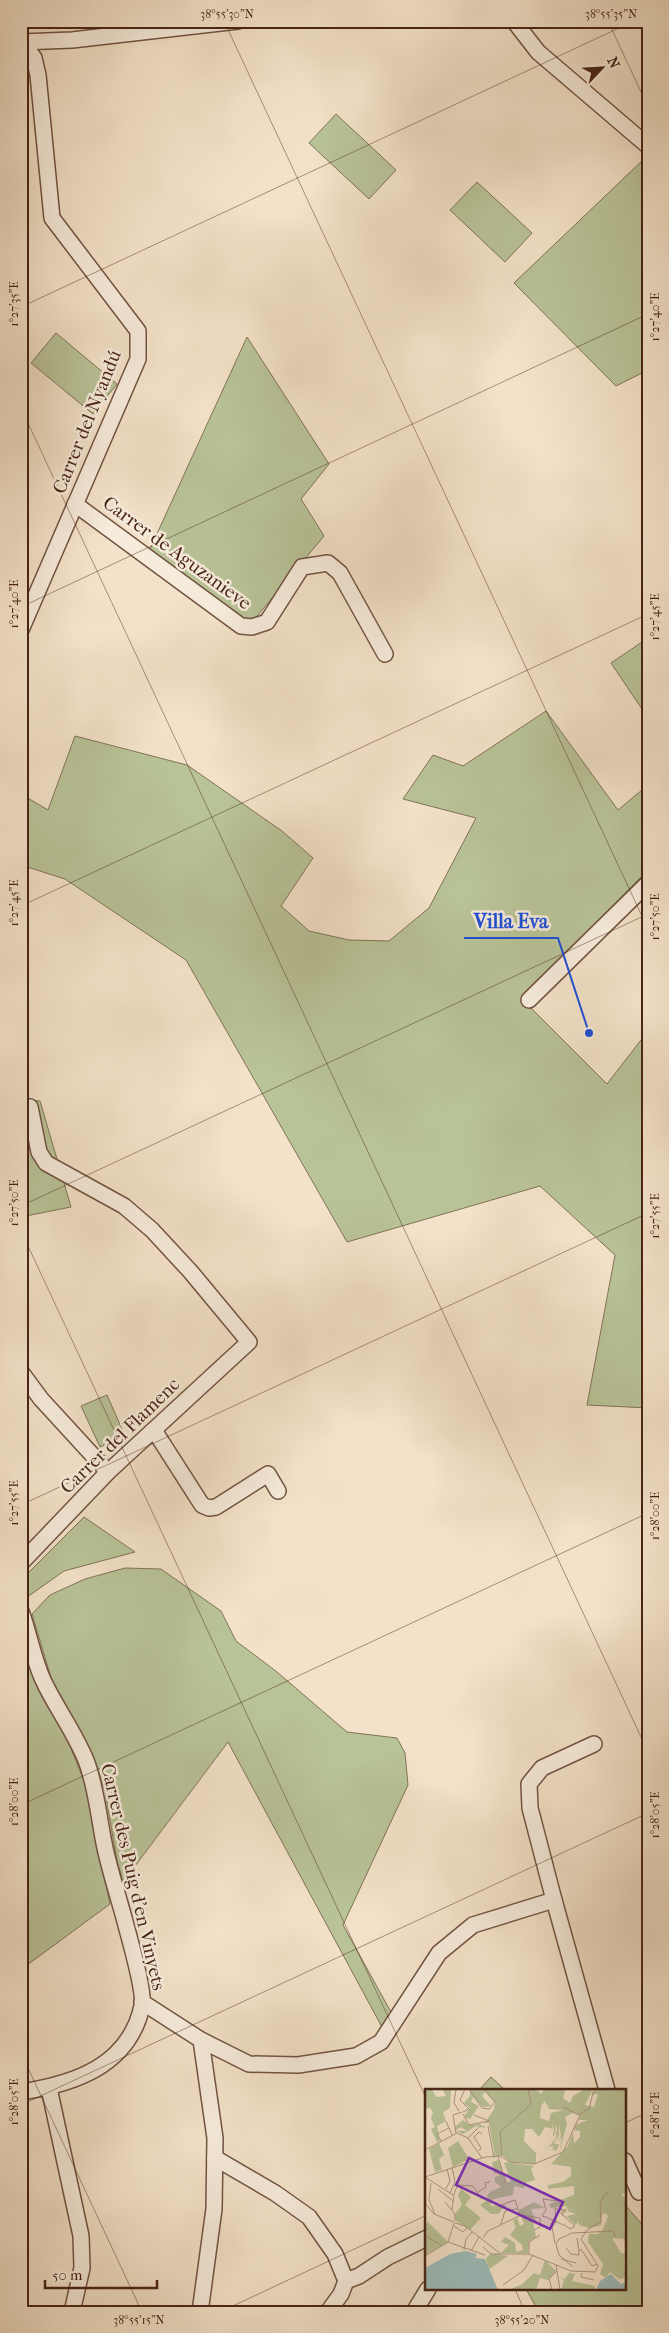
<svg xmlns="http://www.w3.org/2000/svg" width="669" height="2333" font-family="'IM FELL French Canon',serif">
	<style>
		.green { fill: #b9c398; stroke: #807356 }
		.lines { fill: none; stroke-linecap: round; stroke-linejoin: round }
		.street-casing { stroke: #725342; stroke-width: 18 }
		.street { stroke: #f7ecdc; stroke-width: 15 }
		.ticks { fill: none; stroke: #472315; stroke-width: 1; stroke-opacity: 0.45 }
		.labels { text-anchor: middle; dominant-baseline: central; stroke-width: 5; stroke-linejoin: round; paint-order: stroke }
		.street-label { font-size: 19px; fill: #472315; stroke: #f7ecdc }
		.inset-road { fill: none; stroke: #ae9681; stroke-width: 1 }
		.view { fill: #7b2cbf; fill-opacity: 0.15; stroke: #7b2cbf; stroke-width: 2.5 }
		.inset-edge { fill: none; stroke: #472315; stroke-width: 2.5 }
		.leader { fill: none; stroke: #1d4ed8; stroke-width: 2 }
		.callout-dot { fill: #1d4ed8; stroke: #f7ecdc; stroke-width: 2 }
		.callout-label { font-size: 20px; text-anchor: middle; font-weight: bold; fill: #1d4ed8; stroke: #f7ecdc; stroke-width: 5; stroke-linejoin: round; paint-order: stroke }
		.neatline { fill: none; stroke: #472315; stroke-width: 2 }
		.ticks-label { font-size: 12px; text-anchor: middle; fill: #472315 }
	</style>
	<rect width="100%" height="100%" fill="#f3e2c9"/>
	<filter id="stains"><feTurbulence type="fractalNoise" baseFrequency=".004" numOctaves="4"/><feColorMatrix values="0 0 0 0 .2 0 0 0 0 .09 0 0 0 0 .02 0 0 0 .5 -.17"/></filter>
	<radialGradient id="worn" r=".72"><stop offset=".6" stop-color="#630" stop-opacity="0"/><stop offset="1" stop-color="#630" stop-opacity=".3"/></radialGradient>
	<!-- green -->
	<g class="green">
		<polygon points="336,114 396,170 369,199 309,143"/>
		<polygon points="644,159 648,162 648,370 616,386 514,283"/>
		<polygon points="477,182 532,233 505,262 450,210"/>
		<polygon points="56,333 117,384 93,414 31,363"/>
		<polygon points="247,337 329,464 301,499 324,536 253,621 242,619 150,549"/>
		<polygon points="648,638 648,718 611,663"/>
		<polygon points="546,711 618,810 648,785 648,870 521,998 607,1084 648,1031 648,1408 587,1405 615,1255 540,1186 347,1242 186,960 65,879 21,865 21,794 48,810 75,736 187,765 282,831 313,858 281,906 309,931 349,940 389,941 429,908 476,818 403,799 433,755 463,766"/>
		<polygon points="21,1100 40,1101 71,1207 21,1217"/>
		<polygon points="107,1395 125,1436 100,1447 81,1406"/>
		<polygon points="84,1517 135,1552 64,1571 23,1600 21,1598 21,1580"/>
		<polygon points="125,1568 161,1569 221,1611 236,1641 277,1672 347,1732 397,1738 405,1753 408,1785 343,1925 392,2014 383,2029 228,1742 123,1882 117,1861 105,1792 93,1755 53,1684 32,1614 50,1595 85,1579"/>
		<polygon points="21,1637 32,1674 68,1741 86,1786 110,1904 23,1968 21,1966"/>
		<polygon points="491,2077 505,2090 479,2090"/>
		<polygon points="625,2205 648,2231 648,2312 539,2312 526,2289 625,2289"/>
	</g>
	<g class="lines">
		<!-- street casing -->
		<g class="street-casing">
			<g id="street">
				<polyline points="514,21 538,52 648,146"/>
				<polyline points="21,42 72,40 238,21"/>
				<polyline points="75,504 241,626 252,627 267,622 302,567 328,563 340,573 385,654"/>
				<polyline points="21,630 138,359 138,331 52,218 38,75 34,58 22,42"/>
				<polyline points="529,1000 648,883"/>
				<polyline points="21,1372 41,1399 108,1472"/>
				<polyline points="154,1430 202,1505 209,1508 216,1507 268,1474 278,1491"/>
				<polyline points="21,1563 108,1472 249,1342 190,1271 152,1230 124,1206 46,1163 39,1152 30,1107"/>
				<path d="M 21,1611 C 29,1633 33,1658 43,1680 C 56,1708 76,1734 87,1763 C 97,1791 99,1820 105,1848 C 111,1875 120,1902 127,1929 C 131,1944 145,1993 142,2006 C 129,2066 74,2084 21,2092"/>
				<polyline points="554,1900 530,1808 529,1784 542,1768 594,1744"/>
				<polyline points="142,2002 201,2040 249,2064 298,2065 356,2056 381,2042 439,1953 473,1925 554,1900 607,2090"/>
				<polyline points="49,2088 81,2236 82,2268 72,2312"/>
				<polyline points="215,2158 275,2193 309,2217 335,2254 346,2281"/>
				<polyline points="625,2161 639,2192"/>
				<polyline points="200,2312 214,2209 215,2138 201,2040"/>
				<polyline points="328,2312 341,2294 346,2281 359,2276 388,2257 427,2238"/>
				<polyline points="414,2312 428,2289"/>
			</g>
		</g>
		<!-- street -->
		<use href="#street" class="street"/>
	</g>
	<!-- ticks -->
	<path class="ticks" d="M 224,21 L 648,929M 608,21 L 648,107M 21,307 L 634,21M 21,408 L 648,1752M 21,607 L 648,314M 21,906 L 648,614M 21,1206 L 648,914M 21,1231 L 427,2100M 21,1505 L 648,1213M 21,1805 L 648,1513M 21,2053 L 142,2312M 21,2105 L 648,1813M 625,2123 L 648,2112M 515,2289 L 525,2312M 220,2312 L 427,2215"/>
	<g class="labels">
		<!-- street labels -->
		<g class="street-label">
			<text transform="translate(87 422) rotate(-68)">Carrer del Nyandú</text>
			<text transform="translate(177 553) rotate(36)">Carrer de Aguzanieve</text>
			<text transform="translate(120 1436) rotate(-44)">Carrer del Flamenc</text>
			<text transform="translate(133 1877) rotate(77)">Carrer des Puig d'en Vinyets</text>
		</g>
	</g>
	<!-- overview -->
	<g transform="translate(425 2089)">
		<rect width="201" height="201" fill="#f3e2c9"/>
		<path d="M 0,0 L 7,0 L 11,8 L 21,7 L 18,1 L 26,0 L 25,19 L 18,23 L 21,32 L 12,37 L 15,52 L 12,53 L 6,40 L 10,38 L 6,29 L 8,23 L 5,19 L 0,20 ZM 45,0 L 111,0 L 116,5 L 119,0 L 144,0 L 140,2 L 138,9 L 145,14 L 148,7 L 160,0 L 168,0 L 160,16 L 169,18 L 173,5 L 166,6 L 170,1 L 201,0 L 202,104 L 196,105 L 201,110 L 201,137 L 199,139 L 201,150 L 187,149 L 196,164 L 201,165 L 199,171 L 201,189 L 194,190 L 185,183 L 181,189 L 175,185 L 178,175 L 163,153 L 164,145 L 173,145 L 178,140 L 183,127 L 180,124 L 177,126 L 176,136 L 164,139 L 154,136 L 153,132 L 151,136 L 141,127 L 151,125 L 144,123 L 141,117 L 126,119 L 124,115 L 149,106 L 149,97 L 123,100 L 123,96 L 138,93 L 146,87 L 146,78 L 126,75 L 143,57 L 148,43 L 149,54 L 155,48 L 155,42 L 148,41 L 150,36 L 163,31 L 152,31 L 155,30 L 155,26 L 147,24 L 140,28 L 142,35 L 134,64 L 137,48 L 133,53 L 136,46 L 134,36 L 134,46 L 131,53 L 133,42 L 129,55 L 134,55 L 132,61 L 129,62 L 131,60 L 127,61 L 129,57 L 124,58 L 130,50 L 132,40 L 131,36 L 130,44 L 129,47 L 128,47 L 129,40 L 127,33 L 128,40 L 120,38 L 114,48 L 107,40 L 100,40 L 99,52 L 111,64 L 111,72 L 110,75 L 85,73 L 77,66 L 70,68 L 64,34 L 60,34 L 60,39 L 51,37 L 38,45 L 31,42 L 42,42 L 36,38 L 31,41 L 30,38 L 38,31 L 44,36 L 55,35 L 59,38 L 60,34 L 69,20 L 70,14 L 60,3 L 57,7 L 66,17 L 58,18 L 48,8 L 46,13 L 54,17 L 45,30 L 39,28 L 45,19 L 39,14 L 45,7 ZM 120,12 L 124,20 L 139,21 L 126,24 L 124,32 L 115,29 L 116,17 ZM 33,52 L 44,70 L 28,78 L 23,59 ZM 14,54 L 19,66 L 14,70 L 17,81 L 10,83 L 4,60 ZM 74,71 L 81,94 L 86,92 L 79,74 L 81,73 L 109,77 L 106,80 L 110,91 L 102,93 L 99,99 L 89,97 L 88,106 L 68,110 L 65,117 L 81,116 L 73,125 L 66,125 L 55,116 L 64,110 L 62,107 L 65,103 L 76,98 L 70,93 L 70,88 L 75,86 L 69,84 L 67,73 ZM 36,100 L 46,108 L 40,116 L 56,129 L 45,141 L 31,132 L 30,125 L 37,116 L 33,106 ZM 109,113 L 120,119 L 106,120 L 111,132 L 108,133 L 111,148 L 104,152 L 103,164 L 76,164 L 84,156 L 76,153 L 80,148 L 90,154 L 91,163 L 98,161 L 97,156 L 85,146 L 91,138 L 88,132 L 92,129 L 95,137 L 99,135 L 94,121 ZM 2,132 L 23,153 L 0,166 L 0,145 L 4,142 L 0,143 ZM 65,165 L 71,165 L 83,167 L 64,180 L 61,170 ZM 120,171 L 131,182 L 123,191 L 115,189 L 111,201 L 82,201 L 96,196 L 109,184 L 115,186 ZM 144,184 L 150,185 L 147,192 L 170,197 L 169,201 L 136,201 L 139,191 L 134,188 L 140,190 Z" fill="#b9c398" fill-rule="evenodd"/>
		<path d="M 41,162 L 52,165 L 50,169 L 60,170 L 73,201 L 0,201 L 0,179 L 25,165 ZM 186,185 L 196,195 L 201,193 L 201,201 L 171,201 L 175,192 Z" fill="#9dbdbc"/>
		<path class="inset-road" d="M 31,0 L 29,14 L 34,22M 44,0 L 57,19 L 64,20 L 70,13 L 59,0M 138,18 L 154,26M 38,23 L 44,20 L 35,11 L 40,0M 38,25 L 44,36 L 64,32 L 49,26M 21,32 L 27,46M 63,37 L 69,69M 31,44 L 28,26 L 37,23M 43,49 L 54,38M 16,52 L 12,45 L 24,39M 0,61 L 32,44 L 43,49 L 57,69M 54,62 L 56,59 L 49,48 L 54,43 L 57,45M 73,67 L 81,94M 77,67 L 75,43 L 106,15 L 103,0M 0,88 L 60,68 L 75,67 L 85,73 L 109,75 L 138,63 L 156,24 L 164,20 L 169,0M 0,88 L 28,106M 6,94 L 4,111 L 10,125M 33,96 L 48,97 L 57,110M 13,100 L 28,112M 21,100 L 25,92 L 22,80M 53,103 L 61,98 L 60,94 L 65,93M 25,104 L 30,93 L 27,78M 20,113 L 30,125 L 30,132M 0,114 L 9,125 L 29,133M 76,116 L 90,111 L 95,126M 27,121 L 29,105 L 40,76M 117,127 L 121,128 L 131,133 L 132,133 L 136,135 L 141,137 L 145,140 L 150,137 L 130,119 L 131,131 L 131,133 L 127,138M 117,127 L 121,121 L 118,110 L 132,112M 138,127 L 136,119 L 140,124 L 139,120 L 142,122M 30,134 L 40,137 L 76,165M 76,135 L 80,122 L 92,120M 29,137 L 38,143 L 42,139M 127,138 L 130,154M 0,147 L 18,157M 58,149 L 63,142 L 96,126 L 115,129 L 115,138 L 109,141M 152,149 L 154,162 L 156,160 L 167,177 L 172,175M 23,153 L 60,166M 58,158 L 66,165 L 104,165 L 146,182 L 170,183 L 173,177 L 156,150 L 162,141 L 176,133 L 175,116 L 179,106 L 184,103M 141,159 L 146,165 L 154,166 L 154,162M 39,161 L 41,150 L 47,143M 46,162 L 54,148M 104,165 L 104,153 L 115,146M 0,167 L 23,153 L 29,134M 136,170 L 151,174M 131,176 L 135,201M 148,178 L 134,166 L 131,155 L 134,150 L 147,144 L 188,142 L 191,148M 157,184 L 156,188 L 169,191M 78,196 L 99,181 L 108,166M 127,201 L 124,190 L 132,182"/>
		<path class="view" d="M 44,69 L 138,113 L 125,140 L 31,96 Z"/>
		<rect width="201" height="201" class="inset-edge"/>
	</g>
	<!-- callouts -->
	<path class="leader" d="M589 1033L558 938H464"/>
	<circle class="callout-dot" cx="589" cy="1033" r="5"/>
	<g class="callout-label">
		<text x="511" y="928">Villa Eva</text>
	</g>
	<!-- margin -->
	<rect width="669" height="2333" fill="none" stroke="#f3e2c9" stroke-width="55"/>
	<!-- north arrow -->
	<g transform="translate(602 68) rotate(65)" stroke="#f7ecdc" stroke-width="4" paint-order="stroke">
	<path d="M0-4L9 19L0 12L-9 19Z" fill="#472315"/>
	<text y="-8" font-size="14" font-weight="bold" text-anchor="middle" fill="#472315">N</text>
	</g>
	<!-- scale -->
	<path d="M45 2280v8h112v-8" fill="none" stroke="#472315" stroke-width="2.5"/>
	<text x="52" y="2280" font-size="15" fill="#472315" stroke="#f7ecdc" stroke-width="4" paint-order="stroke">50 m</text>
	<rect x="28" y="28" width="614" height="2278" class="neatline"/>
	<g class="ticks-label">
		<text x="227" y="18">38°55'30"N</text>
		<text x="611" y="18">38°55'35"N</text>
		<text transform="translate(14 304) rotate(-90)" y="4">1°27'35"E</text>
		<text transform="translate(655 317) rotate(-90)" y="4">1°27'40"E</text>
		<text transform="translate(14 604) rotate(-90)" y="4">1°27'40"E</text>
		<text transform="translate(655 617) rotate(-90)" y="4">1°27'45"E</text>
		<text transform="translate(14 903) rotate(-90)" y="4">1°27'45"E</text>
		<text transform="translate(655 917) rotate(-90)" y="4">1°27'50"E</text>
		<text transform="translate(14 1203) rotate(-90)" y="4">1°27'50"E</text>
		<text transform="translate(655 1216) rotate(-90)" y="4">1°27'55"E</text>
		<text transform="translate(14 1503) rotate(-90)" y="4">1°27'55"E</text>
		<text transform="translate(655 1516) rotate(-90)" y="4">1°28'00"E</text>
		<text transform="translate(14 1802) rotate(-90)" y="4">1°28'00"E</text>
		<text transform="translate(655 1815) rotate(-90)" y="4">1°28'05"E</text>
		<text transform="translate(14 2102) rotate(-90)" y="4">1°28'05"E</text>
		<text transform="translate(655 2115) rotate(-90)" y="4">1°28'10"E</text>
		<text x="139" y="2324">38°55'15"N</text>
		<text x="522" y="2324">38°55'20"N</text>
	</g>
	<rect width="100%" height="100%" filter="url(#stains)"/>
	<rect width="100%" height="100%" fill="url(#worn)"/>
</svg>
